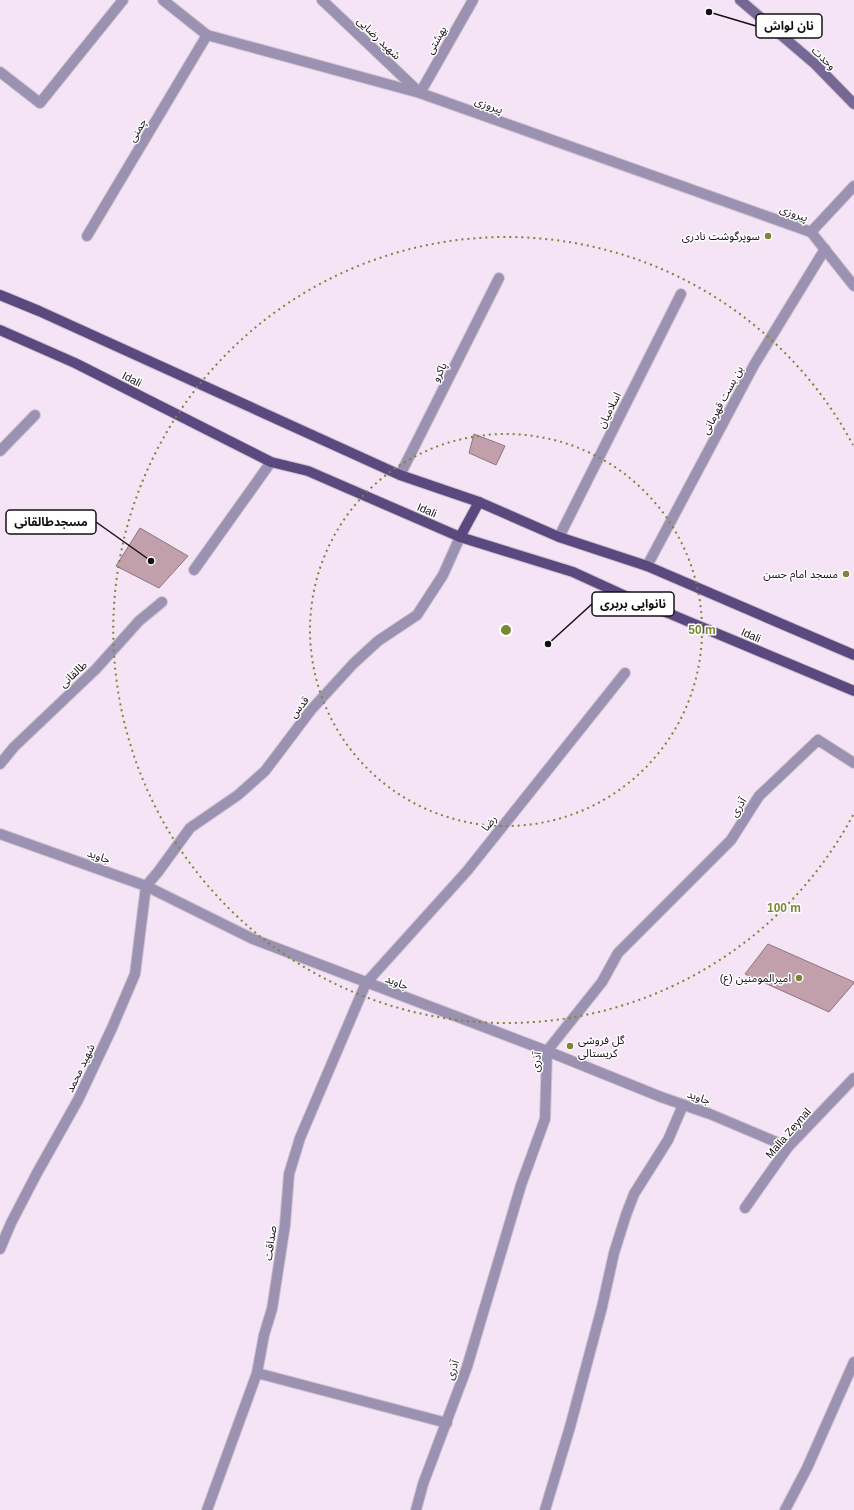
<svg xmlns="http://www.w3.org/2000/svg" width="854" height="1510" font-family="Helvetica,'Noto Sans Arabic',sans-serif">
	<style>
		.building { fill: #c2a0ab; stroke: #8d777e }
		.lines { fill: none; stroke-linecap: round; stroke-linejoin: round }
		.lane-casing { stroke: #d1c2d1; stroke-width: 12 }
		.street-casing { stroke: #d1c2d1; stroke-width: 12 }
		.secondary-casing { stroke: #d1c2d1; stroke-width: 12 }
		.primary-casing { stroke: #d1c2d1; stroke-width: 12 }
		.lane { stroke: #9b92b2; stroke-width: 10 }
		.street { stroke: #9b92b2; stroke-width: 10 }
		.secondary { stroke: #756895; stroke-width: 10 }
		.primary { stroke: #5a497f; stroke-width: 10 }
		.ring { fill: none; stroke: #7a8735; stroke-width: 2; stroke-dasharray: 2 4 }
		.poi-dot { fill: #7a8735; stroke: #fff; stroke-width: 1.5 }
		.labels { text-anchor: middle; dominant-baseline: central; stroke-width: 3; stroke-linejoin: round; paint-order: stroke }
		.street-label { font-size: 11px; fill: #150f15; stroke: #fff }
		.poi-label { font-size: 11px; fill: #150f15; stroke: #fff; text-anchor: end }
		.centre { fill: #7a8735; stroke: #fff; stroke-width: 2 }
		.ring-label { font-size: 12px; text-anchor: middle; font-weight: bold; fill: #7a8735; stroke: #fff; stroke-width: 3; stroke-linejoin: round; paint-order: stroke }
		.leader { fill: none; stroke: #150f15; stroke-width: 1.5 }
		.callout-dot { fill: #150f15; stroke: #fff; stroke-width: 1.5 }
		.callout { fill: #fff; stroke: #150f15; stroke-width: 1.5 }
		.callout-label { font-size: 12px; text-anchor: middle; font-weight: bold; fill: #150f15 }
	</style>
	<rect width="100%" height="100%" fill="#f5e4f5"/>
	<!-- building -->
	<g class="building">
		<polygon points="474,434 505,446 496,465 469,453"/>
		<polygon points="140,528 188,556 159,588 116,566"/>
		<polygon points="768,944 854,982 854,983 829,1012 745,974"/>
	</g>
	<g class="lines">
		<!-- lane casing -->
		<g class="lane-casing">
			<g id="lane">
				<polyline points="0,72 40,103 123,0"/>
				<polyline points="811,232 854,186"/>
				<polyline points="0,451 35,415"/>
				<polyline points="400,475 499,278"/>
				<polyline points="559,537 681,294"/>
				<polyline points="647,566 754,365 825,249"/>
				<polyline points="194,570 271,462"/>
				<polyline points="0,764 14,747 96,669 139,621 162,602"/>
				<polyline points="0,1249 11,1223 37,1173 78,1100 112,1028 135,974 146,886 158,872 190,828 238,795 265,771 311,710 353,664 378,641 417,615 443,575 460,537"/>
				<polyline points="257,1373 447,1423"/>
				<polyline points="207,1510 257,1373 264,1335 272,1309 285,1225 289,1174 300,1138 366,983 467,871 625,673"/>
				<polyline points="416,1510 423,1484 467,1367 521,1185 545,1119 547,1051 602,982 618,953 731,840 759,796 818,740 854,763"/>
				<polyline points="545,1510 570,1427 602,1307 614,1253 626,1215 634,1194 668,1140 683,1105"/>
				<polyline points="785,1510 807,1468 854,1362"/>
			</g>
		</g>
		<!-- street casing -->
		<g class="street-casing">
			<g id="street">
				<polyline points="163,0 207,35 420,93 811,232 854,286"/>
				<polyline points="322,0 420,93 473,0"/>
				<polyline points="87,236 207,35"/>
				<polyline points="0,834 146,886 253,939 547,1051 661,1097 710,1114 788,1147"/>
				<polyline points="745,1208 788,1147 854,1078"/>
			</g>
		</g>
		<!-- secondary casing -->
		<g class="secondary-casing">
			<polyline id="secondary" points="740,0 815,64 854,104"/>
		</g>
		<!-- primary casing -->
		<g class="primary-casing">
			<g id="primary">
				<polyline points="0,295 39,311 400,475 479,502 559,537 647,566 854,655"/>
				<polyline points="0,330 75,363 271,462 308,471 460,537 573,572 632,599 668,613 854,691"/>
				<polyline points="460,537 479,502"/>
			</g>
		</g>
		<!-- lane -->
		<use href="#lane" class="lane"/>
		<!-- street -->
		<use href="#street" class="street"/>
		<!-- secondary -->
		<use href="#secondary" class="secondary"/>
		<!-- primary -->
		<use href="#primary" class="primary"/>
	</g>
	<!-- distance rings -->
	<g class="ring">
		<circle cx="506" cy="630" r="196"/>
		<path d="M853 815A393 393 0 1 1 853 445"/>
	</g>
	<!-- markers -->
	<g class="poi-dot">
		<circle cx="768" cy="236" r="4"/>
		<circle cx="846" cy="574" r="4"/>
		<circle cx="799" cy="978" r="4"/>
		<circle cx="570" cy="1046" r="4"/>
	</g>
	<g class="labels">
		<!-- street labels -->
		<g class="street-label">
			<text transform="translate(379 38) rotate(44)">شهید رضایی</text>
			<text transform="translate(436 40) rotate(-60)">بهشتی</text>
			<text transform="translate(824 58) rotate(44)">وحدت</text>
			<text transform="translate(489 105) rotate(20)">پیروزی</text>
			<text transform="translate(137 130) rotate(-59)">چمنی</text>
			<text transform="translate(794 213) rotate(20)">پیروزی</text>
			<text transform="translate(439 372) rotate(-63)">پاکرو</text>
			<text transform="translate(132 379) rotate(27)">Idali</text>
			<text transform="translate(722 400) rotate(-62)">بن بست قهرمانی</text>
			<text transform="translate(609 410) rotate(-63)">اسلامیان</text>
			<text transform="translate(427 510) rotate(23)">Idali</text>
			<text transform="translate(751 635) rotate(23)">Idali</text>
			<text transform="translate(73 674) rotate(-43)">طالقانی</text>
			<text transform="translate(299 707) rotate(-51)">قدس</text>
			<text transform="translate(738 807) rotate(-58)">آذری</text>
			<text transform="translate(489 823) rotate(-51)">رضا</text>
			<text transform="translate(99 856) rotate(19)">جاوید</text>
			<text transform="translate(397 982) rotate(21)">جاوید</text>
			<text transform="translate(536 1062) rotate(-83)">آذری</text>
			<text transform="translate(80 1068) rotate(-64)">شهید محمد</text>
			<text transform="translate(699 1097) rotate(19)">جاوید</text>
			<text transform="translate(788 1133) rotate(-49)">Malla Zeynal</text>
			<text transform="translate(270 1243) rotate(-82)">صداقت</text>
			<text transform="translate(452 1370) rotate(-72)">آذری</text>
		</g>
		<!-- poi labels -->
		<g class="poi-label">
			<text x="760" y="236">سوپرگوشت نادری</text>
			<text x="838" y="574">مسجد امام حسن</text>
			<text x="791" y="978">امیرالمومنین (ع)</text>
			<text x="578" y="1040" text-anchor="start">گل فروشی<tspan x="578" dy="13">کریستالی</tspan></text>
		</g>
	</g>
	<circle cx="506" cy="630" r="6" class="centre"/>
	<g class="ring-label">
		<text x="702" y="634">50 m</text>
		<text x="784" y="912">100 m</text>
	</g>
	<!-- callouts -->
	<path class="leader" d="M709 12L756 26M151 561L96 522M548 644L592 604"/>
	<g class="callout-dot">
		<circle cx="709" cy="12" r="4"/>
		<circle cx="151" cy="561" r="4"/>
		<circle cx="548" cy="644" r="4"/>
	</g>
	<g class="callout">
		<rect x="756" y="14" width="66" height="24" rx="4"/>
		<rect x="6" y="510" width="90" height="24" rx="4"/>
		<rect x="592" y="592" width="82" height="24" rx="4"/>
	</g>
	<g class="callout-label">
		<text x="789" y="30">نان لواش</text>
		<text x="51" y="526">مسجدطالقانی</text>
		<text x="633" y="608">نانوایی بربری</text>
	</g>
</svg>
